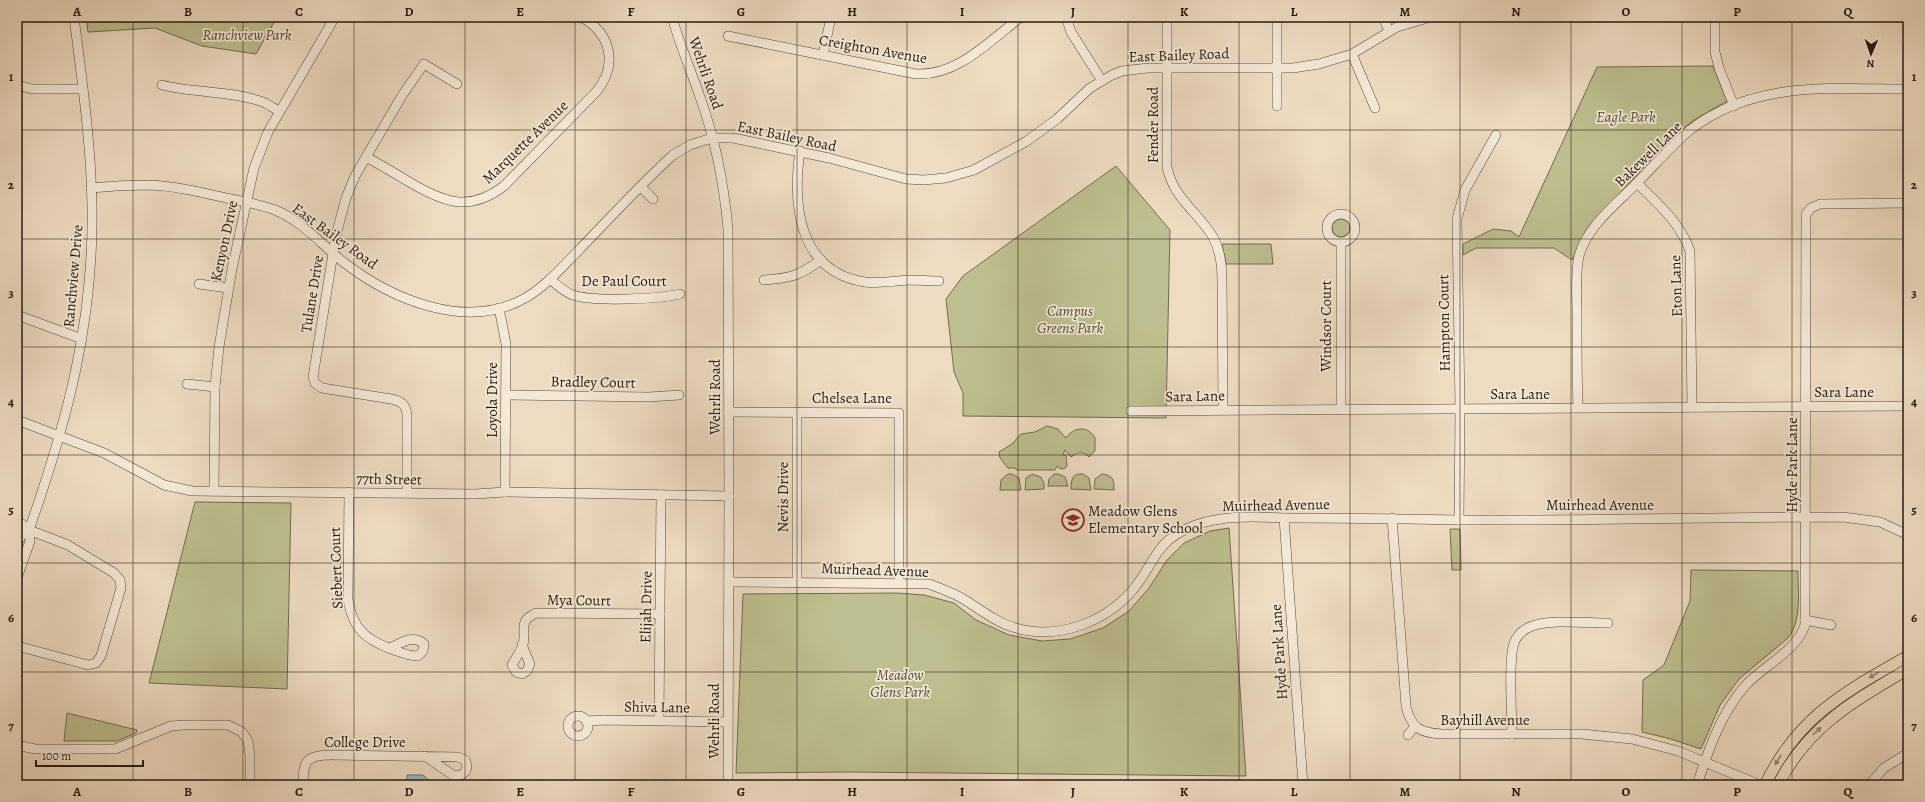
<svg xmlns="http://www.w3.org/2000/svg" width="1925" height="802" font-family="Alegreya,serif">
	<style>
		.green { fill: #bebf90; stroke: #726c50 }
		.water { fill: #9abbb7; stroke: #6c7b74 }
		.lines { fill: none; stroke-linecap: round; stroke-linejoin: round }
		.minor-casing { stroke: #584a3c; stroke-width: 10 }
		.major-casing { stroke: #261a10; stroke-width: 12 }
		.minor { stroke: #f4e8d7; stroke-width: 9 }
		.major { stroke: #eedcc2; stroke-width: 11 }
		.oneway { fill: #948572 }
		.grid { fill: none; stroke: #261a10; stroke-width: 1; stroke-opacity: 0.55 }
		.labels { text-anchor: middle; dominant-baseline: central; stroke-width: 3.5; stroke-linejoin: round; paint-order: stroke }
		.park-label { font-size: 15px; font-style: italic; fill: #544c36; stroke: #f4e8d7 }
		.street-label { font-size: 15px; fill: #261a10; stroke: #f4e8d7 }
		.poi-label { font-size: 15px; fill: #261a10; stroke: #f4e8d7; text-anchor: start }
		.neatline { fill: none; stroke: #261a10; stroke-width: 1.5 }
		.grid-label { font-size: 13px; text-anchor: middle; font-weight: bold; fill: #261a10 }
	</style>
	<rect width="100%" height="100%" fill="#eedcc2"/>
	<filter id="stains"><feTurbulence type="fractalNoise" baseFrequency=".005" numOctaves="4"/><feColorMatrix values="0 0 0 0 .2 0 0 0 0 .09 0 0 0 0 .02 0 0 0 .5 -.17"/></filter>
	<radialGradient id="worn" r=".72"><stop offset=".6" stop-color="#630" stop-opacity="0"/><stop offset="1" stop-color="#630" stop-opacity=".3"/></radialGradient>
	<!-- green -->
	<g class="green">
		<polygon points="86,17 277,17 256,54 202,46 155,28 88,32"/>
		<polygon points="1713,66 1727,101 1694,120 1670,139 1586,230 1572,260 1554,248 1476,248 1463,255 1463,244 1493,229 1511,231 1519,237 1597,67"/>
		<polygon points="1116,166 1170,230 1166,418 963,416 963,393 954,372 946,299 963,276"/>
		<circle cx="1341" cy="228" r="9"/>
		<polygon points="1222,244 1271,244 1273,264 1226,264"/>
		<path d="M 1047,426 L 1058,429 L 1066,438 C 1073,427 1088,425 1095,438 L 1095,451 L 1089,457 C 1084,451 1076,452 1071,457 L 1065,450 L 1063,455 L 1066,455 L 1067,466 L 1064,469 L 1059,468 L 1057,466 L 1055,470 L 1017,470 L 1015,468 L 1008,468 L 1000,458 L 999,452 L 1012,444 L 1021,434 L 1035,432 Z"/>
		<polygon points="1008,474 1012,474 1019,478 1021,490 1000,490 1001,480"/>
		<polygon points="1032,474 1041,477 1044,483 1044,489 1025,490 1026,478"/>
		<polygon points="1054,474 1059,474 1065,477 1068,486 1048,486 1049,479"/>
		<path d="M 1083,474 L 1089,478 L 1091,490 L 1071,489 C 1071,480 1072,473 1083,474 Z"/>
		<path d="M 1102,474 C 1113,475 1114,480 1114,490 L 1094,489 L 1095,479 Z"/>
		<polygon points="195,502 291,503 287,689 149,683"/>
		<polygon points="1229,528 1246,776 848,772 736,773 743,594 897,593 924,595 954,603 976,620 1009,635 1042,641 1070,639 1103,628 1129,611 1149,588 1167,560 1184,543 1210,531"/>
		<polygon points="1450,529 1460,529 1461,570 1452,570"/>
		<path d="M 1691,570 L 1798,571 C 1798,593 1802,620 1788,638 L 1739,679 L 1720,705 L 1701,749 L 1671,739 L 1642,732 L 1643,680 L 1664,665 L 1690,601 Z"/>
		<polygon points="67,713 137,730 136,733 117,741 64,741"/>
	</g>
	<!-- water -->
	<polygon class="water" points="407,775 423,775 435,785 406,785"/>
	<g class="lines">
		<!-- minor casing -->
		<g class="minor-casing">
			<g id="minor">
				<path d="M 672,17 C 680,46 692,73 701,100 C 716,142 724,185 728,229 L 729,496 L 728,785"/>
				<polyline points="1066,17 1071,32 1102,81"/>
				<path d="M 1167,17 L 1167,167 C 1173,198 1198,212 1213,237 C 1220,250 1222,265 1222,279 L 1223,409"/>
				<polyline points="1383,17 1389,31"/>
				<polyline points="1715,17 1715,52 1719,68 1734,106"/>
				<path d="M 728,36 L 916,74 C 958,76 989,41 1021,17"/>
				<polyline points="1352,54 1375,108"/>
				<polyline points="823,55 831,17"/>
				<polyline points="17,85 32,89 83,89"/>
				<path d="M 162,85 C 193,93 232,91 260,101 C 267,103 273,108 279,111"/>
				<polyline points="1277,106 1277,17"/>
				<path d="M 800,151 C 792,206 799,272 865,282 C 879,284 894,281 908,280 C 918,280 929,281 939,281"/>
				<path d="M 366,157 C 381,165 396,174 411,183 C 445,203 470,212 504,186 L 597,91 C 618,64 611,33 581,17"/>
				<path d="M 1637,183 C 1658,204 1680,222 1690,251 L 1692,407"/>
				<polyline points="641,187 653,199"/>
				<path d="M 91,188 C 110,186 130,185 149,185 C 175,186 200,192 226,198 C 242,201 259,204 275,210 C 302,221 320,243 342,261 C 392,300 468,332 527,297 C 547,285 562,267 578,251 C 609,219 640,185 673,155 L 690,145 L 712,138 L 733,138 L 829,158 L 906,179 L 923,180 L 946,178 L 974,170 L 1027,141 L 1057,119 L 1090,88 L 1112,75 L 1122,71 L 1148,68 L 1293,68 L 1319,64 L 1352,54 L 1397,27 L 1431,17"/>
				<circle cx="1341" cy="228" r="14"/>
				<polyline points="1341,243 1341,408"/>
				<path d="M 550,279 C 557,285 564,292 573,295 C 593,302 659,299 680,294"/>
				<path d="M 764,280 C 791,278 799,276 821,260"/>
				<polyline points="199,284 228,288"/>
				<polyline points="499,308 506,344 505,492"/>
				<polyline points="17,315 82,339"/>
				<polyline points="187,384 215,387"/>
				<polyline points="507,395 649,397 679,395"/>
				<path d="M 1578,407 C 1577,376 1577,345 1577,314 C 1577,295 1575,275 1579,256 C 1587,227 1614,206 1634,186 C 1653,167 1670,147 1690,130 C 1754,80 1832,89 1908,89"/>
				<polyline points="1131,411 1908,406"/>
				<polyline points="729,412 899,413 899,583"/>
				<polyline points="17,420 104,453 164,485 192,491 475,494 505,492 729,496"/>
				<polyline points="214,491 215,387 219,347 232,269 254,168 268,132 335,17"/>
				<path d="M 349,492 L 348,600 C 353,629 365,639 391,649 C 400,652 408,656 418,656 L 423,651 L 424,644 C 413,634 401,643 390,648"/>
				<path d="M 407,493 L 407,415 C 406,404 401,401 391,399 L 322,388 L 315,383 L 313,377 L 336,235 L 346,198 L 355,176 L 366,157 L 403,94 L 424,64 L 457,84"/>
				<polyline points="1284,518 1303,785"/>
				<path d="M 1392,518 L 1406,706 C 1411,728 1420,733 1442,734 L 1582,734 L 1632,739 L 1678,751 L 1760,785"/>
				<polyline points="17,520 29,530"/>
				<polyline points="1459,520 1460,408 1457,219 1465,190 1496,135"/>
				<polyline points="17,531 29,530 68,545 114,573 120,580 121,588 101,656 96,663 88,665 17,646"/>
				<polyline points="17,544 21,536 29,530"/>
				<path d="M 17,578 L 30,541 L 29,530 C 67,422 94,322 92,206 C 91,143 82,80 74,17"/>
				<path d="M 729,582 L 929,584 C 942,589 954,593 965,600 C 981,610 997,623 1016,628 C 1057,640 1103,623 1131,592 C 1142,580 1149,565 1158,552 C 1171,532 1198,522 1221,519 C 1244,515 1270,518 1294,518 C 1349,518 1404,519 1459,520 C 1587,521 1715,517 1843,517 L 1880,522 L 1908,535"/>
				<polyline points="797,582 797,412"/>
				<polyline points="1805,620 1831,625"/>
				<path d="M 522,645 L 530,664 L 527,671 L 522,674 L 516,672 L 512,665 C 515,659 521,651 523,645 C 527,629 517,622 536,613 L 660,614"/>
				<circle cx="578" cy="726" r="10"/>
				<polyline points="659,720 661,495"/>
				<polyline points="586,721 604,720 728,722"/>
				<path d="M 1512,734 C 1512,712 1508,661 1514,643 C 1517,635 1524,629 1532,626 C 1550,619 1587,623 1608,623"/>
				<polyline points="1408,735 1415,726"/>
				<polyline points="17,745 35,749 115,749 171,726 184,725 228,725 242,732 248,741 250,755 250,785"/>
				<path d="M 303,785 C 303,761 306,755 331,755 L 458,757 L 465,760 L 467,766 L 466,771 L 461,775 L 454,776 L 425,756"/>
				<path d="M 1697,785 C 1708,751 1721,713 1745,686 C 1764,665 1796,652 1805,625 L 1806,214 L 1811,208 L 1820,204 L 1908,203"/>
				<polyline points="1869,785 1884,768 1908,753"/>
			</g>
		</g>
		<!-- major casing -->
		<g class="major-casing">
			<g id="major">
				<path d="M 1765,785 C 1798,716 1845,692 1908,656"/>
				<path d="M 1778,785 C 1807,727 1854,701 1908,669"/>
			</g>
		</g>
		<!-- minor -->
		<use href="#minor" class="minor"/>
		<!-- major -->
		<use href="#major" class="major"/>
	</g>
	<!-- one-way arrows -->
	<defs><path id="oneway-solid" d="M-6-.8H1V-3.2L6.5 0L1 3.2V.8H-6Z"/></defs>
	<g class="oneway">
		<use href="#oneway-solid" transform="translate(1874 675) rotate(150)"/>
		<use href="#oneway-solid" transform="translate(1817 731) rotate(-42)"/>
		<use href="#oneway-solid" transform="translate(1778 760) rotate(121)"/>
	</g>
	<!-- grid -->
	<path class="grid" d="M 133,17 L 133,785M 243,17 L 243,785M 354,17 L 354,785M 465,17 L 465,785M 575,17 L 575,785M 686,17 L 686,785M 797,17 L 797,785M 907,17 L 907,785M 1018,17 L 1018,785M 1128,17 L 1128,785M 1239,17 L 1239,785M 1350,17 L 1350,785M 1460,17 L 1460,785M 1571,17 L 1571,785M 1682,17 L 1682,785M 1792,17 L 1792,785M 17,130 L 1908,130M 17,239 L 1908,239M 17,347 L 1908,347M 17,455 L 1908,455M 17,563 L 1908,563M 17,672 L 1908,672"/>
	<!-- icons -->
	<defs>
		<g id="school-ring" transform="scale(1.15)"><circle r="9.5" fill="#f4e8d7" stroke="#8f2418" stroke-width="1.5"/><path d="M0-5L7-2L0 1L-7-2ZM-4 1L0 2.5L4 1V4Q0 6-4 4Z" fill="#8f2418"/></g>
	</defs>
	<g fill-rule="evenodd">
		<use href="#school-ring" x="1073" y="520"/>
	</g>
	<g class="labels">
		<!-- park labels -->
		<g class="park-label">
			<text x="247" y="35">Ranchview Park</text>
			<text x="1626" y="117">Eagle Park</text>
			<text x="1070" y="311">Campus<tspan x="1070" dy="17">Greens Park</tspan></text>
			<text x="900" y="675">Meadow<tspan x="900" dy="17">Glens Park</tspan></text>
		</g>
		<!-- street labels -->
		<g class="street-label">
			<text transform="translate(873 49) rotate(10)">Creighton Avenue</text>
			<text transform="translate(1179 55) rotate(-2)">East Bailey Road</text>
			<text transform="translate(706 73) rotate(71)">Wehrli Road</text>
			<text transform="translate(1153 125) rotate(-90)">Fender Road</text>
			<text transform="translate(787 136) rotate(12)">East Bailey Road</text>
			<text transform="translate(525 142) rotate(-44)">Marquette Avenue</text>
			<text transform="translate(1648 154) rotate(-44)">Bakewell Lane</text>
			<text transform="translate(335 236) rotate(36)">East Bailey Road</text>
			<text transform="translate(224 241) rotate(-78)">Kenyon Drive</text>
			<text transform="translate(73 276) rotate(-85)">Ranchview Drive</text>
			<text x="624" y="281">De Paul Court</text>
			<text transform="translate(1676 286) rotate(-92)">Eton Lane</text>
			<text transform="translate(312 294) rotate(-81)">Tulane Drive</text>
			<text transform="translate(1444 323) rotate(-91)">Hampton Court</text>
			<text transform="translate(1326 326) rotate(-90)">Windsor Court</text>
			<text transform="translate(593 382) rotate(1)">Bradley Court</text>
			<text x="1844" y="392">Sara Lane</text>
			<text x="1520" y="394">Sara Lane</text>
			<text transform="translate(1195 396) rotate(-1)">Sara Lane</text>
			<text transform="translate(715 397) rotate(-90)">Wehrli Road</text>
			<text x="852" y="398">Chelsea Lane</text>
			<text transform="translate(492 400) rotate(-90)">Loyola Drive</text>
			<text transform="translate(1792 465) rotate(-90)">Hyde Park Lane</text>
			<text transform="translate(389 479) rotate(1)">77th Street</text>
			<text transform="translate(783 497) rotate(-90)">Nevis Drive</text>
			<text transform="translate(1276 505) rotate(-1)">Muirhead Avenue</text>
			<text x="1600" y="505">Muirhead Avenue</text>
			<text transform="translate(336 568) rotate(-92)">Siebert Court</text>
			<text transform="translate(875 570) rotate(2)">Muirhead Avenue</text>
			<text transform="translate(579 600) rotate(1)">Mya Court</text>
			<text transform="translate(646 607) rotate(-89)">Elijah Drive</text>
			<text transform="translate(1279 652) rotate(-94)">Hyde Park Lane</text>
			<text transform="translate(657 707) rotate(1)">Shiva Lane</text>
			<text x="1485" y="720">Bayhill Avenue</text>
			<text transform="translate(714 721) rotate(-90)">Wehrli Road</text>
			<text x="365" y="742">College Drive</text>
		</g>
		<!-- poi labels -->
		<g class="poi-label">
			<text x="1088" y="511">Meadow Glens<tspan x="1088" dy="17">Elementary School</tspan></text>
		</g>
	</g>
	<!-- margin -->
	<rect width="1925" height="802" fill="none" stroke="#eedcc2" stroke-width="44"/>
	<!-- north arrow -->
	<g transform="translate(1871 54) rotate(182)" stroke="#f4e8d7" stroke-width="3" paint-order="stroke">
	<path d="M0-3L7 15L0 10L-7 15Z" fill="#261a10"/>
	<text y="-6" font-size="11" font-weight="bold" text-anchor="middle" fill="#261a10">N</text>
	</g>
	<!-- scale -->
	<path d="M36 760v6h107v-6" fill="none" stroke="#261a10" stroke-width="2"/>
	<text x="42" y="760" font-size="12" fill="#261a10" stroke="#f4e8d7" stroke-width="3" paint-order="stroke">100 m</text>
	<rect x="22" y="22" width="1881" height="758" class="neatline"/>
	<g class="grid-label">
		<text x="77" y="16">A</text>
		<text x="188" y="16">B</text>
		<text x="299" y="16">C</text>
		<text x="409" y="16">D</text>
		<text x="520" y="16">E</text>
		<text x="631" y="16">F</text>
		<text x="741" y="16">G</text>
		<text x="852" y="16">H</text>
		<text x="962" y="16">I</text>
		<text x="1073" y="16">J</text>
		<text x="1184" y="16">K</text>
		<text x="1294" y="16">L</text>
		<text x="1405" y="16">M</text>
		<text x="1516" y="16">N</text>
		<text x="1626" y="16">O</text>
		<text x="1737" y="16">P</text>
		<text x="1848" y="16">Q</text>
		<text x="11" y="81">1</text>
		<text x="1914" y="81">1</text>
		<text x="11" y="189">2</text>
		<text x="1914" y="189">2</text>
		<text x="11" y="297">3</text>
		<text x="1914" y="297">3</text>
		<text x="11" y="406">4</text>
		<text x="1914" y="406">4</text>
		<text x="11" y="514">5</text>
		<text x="1914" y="514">5</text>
		<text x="11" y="622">6</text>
		<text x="1914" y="622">6</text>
		<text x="11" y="730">7</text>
		<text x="1914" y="730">7</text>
		<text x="77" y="796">A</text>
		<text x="188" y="796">B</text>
		<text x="299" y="796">C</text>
		<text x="409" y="796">D</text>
		<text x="520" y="796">E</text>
		<text x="631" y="796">F</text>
		<text x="741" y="796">G</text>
		<text x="852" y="796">H</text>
		<text x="962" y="796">I</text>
		<text x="1073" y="796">J</text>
		<text x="1184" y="796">K</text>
		<text x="1294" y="796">L</text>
		<text x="1405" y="796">M</text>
		<text x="1516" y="796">N</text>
		<text x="1626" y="796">O</text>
		<text x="1737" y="796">P</text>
		<text x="1848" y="796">Q</text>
	</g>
	<rect width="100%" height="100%" filter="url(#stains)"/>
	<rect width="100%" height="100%" fill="url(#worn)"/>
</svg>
